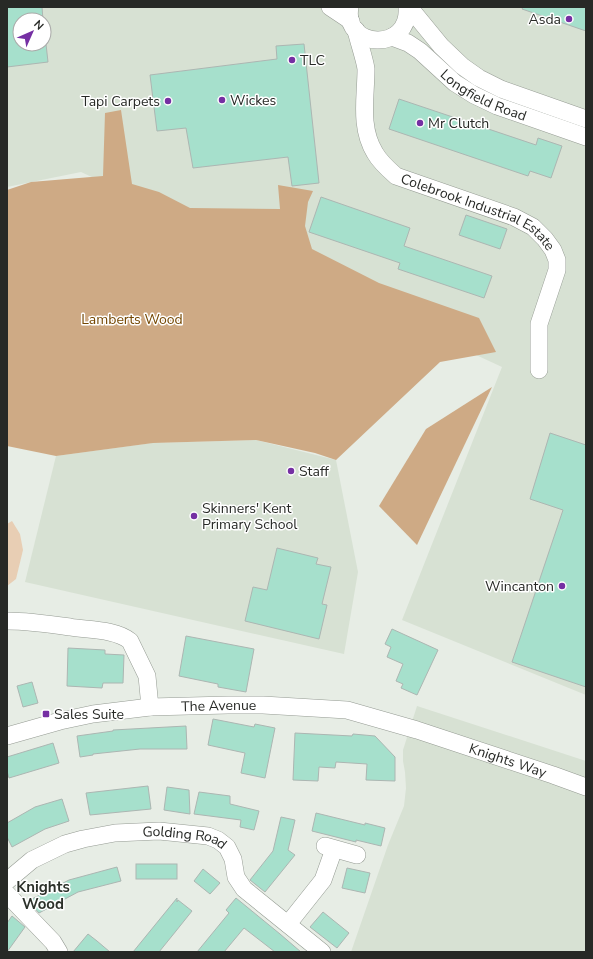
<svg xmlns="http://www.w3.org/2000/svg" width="593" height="959" font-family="'Nunito Sans',sans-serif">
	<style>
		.built { fill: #d7e1d3; fill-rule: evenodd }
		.green { fill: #e8ceb4 }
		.forest { fill: #ceaa85 }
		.building { fill: #a6e0cc; stroke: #acb6b2 }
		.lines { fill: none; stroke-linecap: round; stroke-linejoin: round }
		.minor-casing { stroke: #959b93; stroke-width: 18 }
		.minor { stroke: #fff; stroke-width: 17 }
		.poi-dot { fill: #752fa3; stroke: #fff; stroke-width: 1.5 }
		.labels { text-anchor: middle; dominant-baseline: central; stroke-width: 3; stroke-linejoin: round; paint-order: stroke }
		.poi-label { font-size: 14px; fill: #272926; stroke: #fff; text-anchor: start }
		.street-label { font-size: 14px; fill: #272926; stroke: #fff }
		.park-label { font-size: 14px; fill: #744702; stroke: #fff }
		.neighbourhood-label { font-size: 15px; font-weight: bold; fill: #2c312a; stroke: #fff }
	</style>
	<rect width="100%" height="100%" fill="#e7ede5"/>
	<!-- built -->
	<g class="built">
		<path d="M 7,7 L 586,7 L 586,695 L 402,620 L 502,367 L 81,172 L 7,187 ZM 20,20 L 44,20 L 44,44 L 20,44 Z"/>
		<polygon points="256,440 336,460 358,572 344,654 25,582 56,456 152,443"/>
		<polygon points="417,706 586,761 586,952 351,952 388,845 404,806 406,788 405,772 403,761 403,750"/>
	</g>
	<!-- green -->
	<polygon class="green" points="12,521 20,534 23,550 16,579 7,586 7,524"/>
	<!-- forest -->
	<g class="forest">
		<polygon points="121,110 132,184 159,192 190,208 280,209 278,185 313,191 308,202 305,226 312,249 379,283 479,318 496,352 440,362 336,460 315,453 256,440 153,443 56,456 7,446 7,190 31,182 103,176 105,113"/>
		<polygon points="492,387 417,545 379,506 426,429"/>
	</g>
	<!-- building -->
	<g class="building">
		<polygon points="7,7 42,7 43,20 20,20 20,44 46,44 48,62 7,67"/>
		<polygon points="523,7 586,7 586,31 522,9"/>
		<polygon points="304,44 319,183 292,186 288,157 193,168 186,128 157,131 150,75 277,59 276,46"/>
		<polygon points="399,99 536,145 538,138 562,146 551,178 530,171 528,176 389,129"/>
		<polygon points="321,197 410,228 404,246 492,276 484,298 398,269 400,263 309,232"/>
		<polygon points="466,215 507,229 500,249 459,235"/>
		<polygon points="550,433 586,445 586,687 512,662 563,510 530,499"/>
		<polygon points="277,548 318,558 316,564 331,567 322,604 327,605 319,639 245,621 253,587 267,590"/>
		<polygon points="392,629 438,650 417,695 401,688 403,684 396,681 403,664 387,657 391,647 385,644"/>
		<polygon points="186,636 254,649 246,692 218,687 218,684 179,676"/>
		<polygon points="68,648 105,650 105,654 124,655 123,683 103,683 102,688 67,686"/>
		<polygon points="32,682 38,703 23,707 17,686"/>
		<polygon points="213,719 254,727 255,724 275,728 265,778 241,773 245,753 208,745"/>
		<polygon points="186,726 187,749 140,749 93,754 93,755 80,757 77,736 113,731 113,730"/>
		<polygon points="295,733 352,736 353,734 375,736 395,757 395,781 366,780 367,764 336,762 335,768 319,767 318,781 293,780"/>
		<polygon points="53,743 59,763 9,778 7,771 7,757"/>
		<polygon points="148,786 151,809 90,815 86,793"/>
		<polygon points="167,787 189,790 190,814 164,810"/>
		<polygon points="199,792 230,796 230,804 259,811 254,830 240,827 241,820 194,814"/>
		<polygon points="62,799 69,821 45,829 12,847 7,837 7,823 35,807"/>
		<polygon points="316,813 365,825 365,823 385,828 381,846 356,840 356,842 312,831"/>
		<polygon points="281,817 295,820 288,850 295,855 265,892 250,880 273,851"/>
		<rect x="136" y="864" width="41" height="15"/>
		<polygon points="117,867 121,881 78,892 39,913 28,901 69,880"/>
		<polygon points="347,868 370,873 365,893 342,888"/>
		<polygon points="203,869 220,883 210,894 194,881"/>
		<polygon points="177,898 177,902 178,900 192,911 176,931 159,952 133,952"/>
		<polygon points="236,898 280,934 301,952 275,952 244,928 224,952 197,952 229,913 226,910"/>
		<polygon points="323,912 349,933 337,948 310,927"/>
		<polygon points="12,916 25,927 7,952 7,923"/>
		<polygon points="88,934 97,941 110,952 73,952"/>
	</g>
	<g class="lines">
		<!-- minor casing -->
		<g class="minor-casing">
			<g id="minor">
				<polyline points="330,7 351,21"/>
				<path d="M 350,7 C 342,49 411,53 407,7"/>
				<polyline points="409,7 441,46 462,66 479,78 501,89 586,119"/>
				<path id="s1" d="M 356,30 C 358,40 365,60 366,69 C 366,97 359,127 375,153 C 380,162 388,169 396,176 L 514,217 L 533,227 L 545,239 L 553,250 L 557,260 L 557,270 L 539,324 L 539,370"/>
				<path id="s2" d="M 392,37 L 408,43 L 420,51 L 455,83 L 474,95 L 497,106 L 586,137"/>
				<path d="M 7,621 C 28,621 49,624 70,627 C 87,630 116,629 130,641 L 147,676 L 150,707"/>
				<path id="s3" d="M 7,736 L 60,721 L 93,714 L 150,707 L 228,705 L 263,705 L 347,710 L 417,730 L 553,775 L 586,787"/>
				<polyline points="325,846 357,855"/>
				<path id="s4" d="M 7,881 L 32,860 L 65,844 L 83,839 L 115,833 L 159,831 L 208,836 L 218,840 L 227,847 L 233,859 L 236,877 L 244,889 L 322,952"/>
				<polyline points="7,894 53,942 59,952"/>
				<polyline points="288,924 323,880 334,849"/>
			</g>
		</g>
		<!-- minor -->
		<use href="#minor" class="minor"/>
	</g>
	<!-- markers -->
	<g class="poi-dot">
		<circle cx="569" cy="19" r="4"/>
		<circle cx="292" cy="60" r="4"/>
		<circle cx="222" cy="100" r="4"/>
		<circle cx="168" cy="101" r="4"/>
		<circle cx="420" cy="123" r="4"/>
		<circle cx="291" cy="471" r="4"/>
		<circle cx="194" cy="516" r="4"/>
		<circle cx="562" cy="586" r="4"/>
		<rect x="42" y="710" width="8" height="8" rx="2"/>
	</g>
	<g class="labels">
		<!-- poi labels -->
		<g class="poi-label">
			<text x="561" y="19" text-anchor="end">Asda</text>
			<text x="300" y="60">TLC</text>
			<text x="230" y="100">Wickes</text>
			<text x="160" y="101" text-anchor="end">Tapi Carpets</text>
			<text x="428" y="123">Mr Clutch</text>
			<text x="299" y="471">Staff</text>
			<text x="202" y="508">Skinners' Kent<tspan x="202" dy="16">Primary School</tspan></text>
			<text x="554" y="586" text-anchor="end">Wincanton</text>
			<text x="54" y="714">Sales Suite</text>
		</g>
		<!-- street labels -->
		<g class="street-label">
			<text stroke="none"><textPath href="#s2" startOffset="110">Longfield Road</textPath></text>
			<text stroke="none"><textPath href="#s1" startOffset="248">Colebrook Industrial Estate</textPath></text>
			<text stroke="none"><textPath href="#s3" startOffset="215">The Avenue</textPath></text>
			<text stroke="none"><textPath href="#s3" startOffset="512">Knights Way</textPath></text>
			<text stroke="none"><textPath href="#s4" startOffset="191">Golding Road</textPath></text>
		</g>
		<!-- park labels -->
		<g class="park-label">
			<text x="132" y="319">Lamberts Wood</text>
		</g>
		<!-- neighbourhood labels -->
		<g class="neighbourhood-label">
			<text x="43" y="887">Knights<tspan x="43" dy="17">Wood</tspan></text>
		</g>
	</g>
	<!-- border -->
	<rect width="593" height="959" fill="none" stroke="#272926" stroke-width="16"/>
	<!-- north arrow -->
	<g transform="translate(32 32) rotate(45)"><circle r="19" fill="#ffffff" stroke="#a9a9a8"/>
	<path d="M0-3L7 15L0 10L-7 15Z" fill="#752fa3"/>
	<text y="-6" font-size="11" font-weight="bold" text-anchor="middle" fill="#272926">N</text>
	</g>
</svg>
